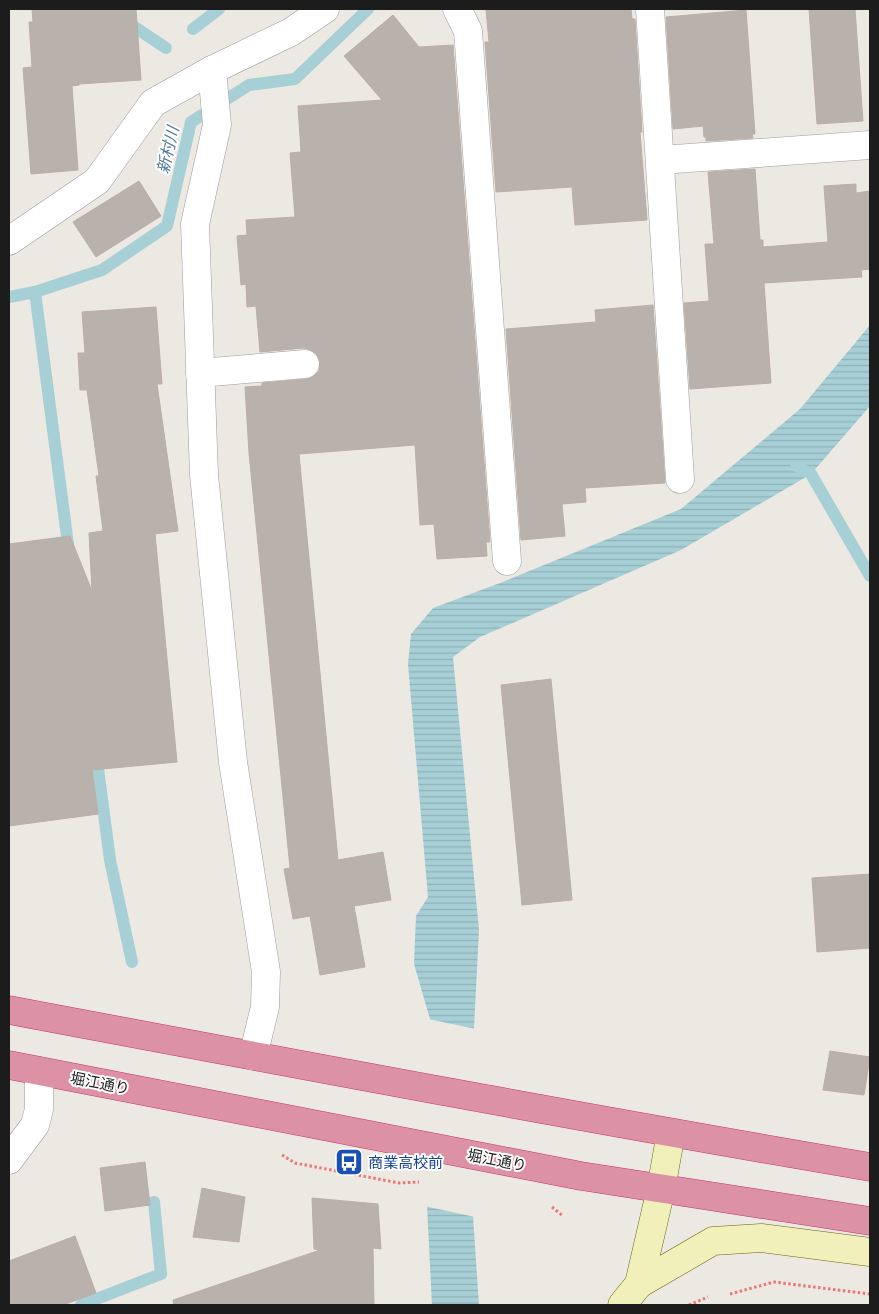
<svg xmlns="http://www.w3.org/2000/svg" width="879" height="1314" font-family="'Space Grotesk','Noto Sans JP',sans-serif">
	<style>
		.water { fill: url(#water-rules) }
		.pier { fill: #ece8e2 }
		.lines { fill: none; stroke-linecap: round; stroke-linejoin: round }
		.stream { stroke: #a7cfd6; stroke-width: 12 }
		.building { fill: #b9b1ac; stroke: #bcaea6 }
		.street-casing { stroke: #9d9d9d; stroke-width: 29 }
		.secondary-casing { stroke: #64660f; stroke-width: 29 }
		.highway-casing { stroke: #c43572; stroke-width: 29 }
		.path { stroke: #eb7775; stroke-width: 3; stroke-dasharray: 2.5 2.5; stroke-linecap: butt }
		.street { stroke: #fff; stroke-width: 28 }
		.secondary { stroke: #f2f0ba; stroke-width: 28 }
		.highway { stroke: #dc91a5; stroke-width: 28 }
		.labels { text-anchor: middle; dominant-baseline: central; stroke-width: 4; stroke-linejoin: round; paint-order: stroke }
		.street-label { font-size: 15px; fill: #1c1c1c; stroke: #fff }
		.transit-label { font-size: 15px; fill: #164399; stroke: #fff; text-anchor: start }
		.water-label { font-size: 16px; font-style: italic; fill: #507a9a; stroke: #fff }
	</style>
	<defs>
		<pattern id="water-rules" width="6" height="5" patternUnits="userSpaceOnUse" patternTransform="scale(1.25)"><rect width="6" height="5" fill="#a7cfd6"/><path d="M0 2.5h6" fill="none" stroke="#8fb1b7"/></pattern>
	</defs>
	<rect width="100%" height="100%" fill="#ece8e2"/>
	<!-- water -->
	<polygon class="water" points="870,325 870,406 811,474 681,550 480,637 453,657 479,930 474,1028 473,1216 479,1305 432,1305 427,1206 430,1019 414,964 416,916 428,897 408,664 411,634 433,608 500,583 681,509 800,409"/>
	<!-- pier -->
	<polygon class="pier" points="428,1019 476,1029 475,1217 424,1206"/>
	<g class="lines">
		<!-- stream -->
		<g class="stream">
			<polyline points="114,9 118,16 166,48"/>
			<polyline points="193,29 219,9"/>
			<polyline points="35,292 69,552"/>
			<polyline points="9,297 35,292 102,270 167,226 191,122 249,85 295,79 368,9"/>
			<polyline points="796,466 811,474 870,576"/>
			<polyline points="96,753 110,860 132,962"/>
			<polyline points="81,1305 161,1274 154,1202"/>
		</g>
	</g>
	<!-- building -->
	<g class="building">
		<polygon points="32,9 136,9 141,80 79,84 79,85 72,86 78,170 31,174 23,68 32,67 29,22 33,22"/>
		<polygon points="486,9 631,9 632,19 635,19 642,132 640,132 647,220 575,225 572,187 496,192 485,42 489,42"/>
		<polygon points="809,9 855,9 863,121 817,124"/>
		<polygon points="746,10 755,134 752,134 753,138 706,141 706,137 704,137 703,126 673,129 666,17"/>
		<polygon points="393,15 419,47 453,45 490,542 486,542 487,556 437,559 434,524 420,525 415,445 299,454 338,860 383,852 391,900 354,906 365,967 320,975 310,916 293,919 284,869 290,868 249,453 245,387 262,386 262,383 307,379 314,376 319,371 320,362 317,355 311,350 304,348 260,352 256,306 247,307 246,284 241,285 237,236 247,235 246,220 295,217 290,153 301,152 298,106 382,100 344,56"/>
		<polygon points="755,169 760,240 763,240 763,247 828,242 824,186 856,184 856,193 870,191 870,269 861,270 862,277 764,283 771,383 690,389 684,303 709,301 705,244 714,244 708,172"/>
		<polygon points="139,181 161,216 96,257 73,222"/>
		<polygon points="653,305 665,483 585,488 586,502 562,504 565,536 521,540 506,329 596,322 595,310"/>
		<polygon points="156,307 162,384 157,384 178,531 155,534 177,762 92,770 98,814 9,826 9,544 70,536 92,591 89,533 103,531 96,476 99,476 87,390 80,390 78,353 85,353 82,312"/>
		<polygon points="551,679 572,900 522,905 501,685"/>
		<polygon points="870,874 870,948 817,952 812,878"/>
		<polygon points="830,1051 870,1057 864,1095 823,1090"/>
		<polygon points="145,1162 150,1205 105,1211 100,1168"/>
		<polygon points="202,1188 245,1197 239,1242 193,1237"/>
		<polygon points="312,1198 378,1204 381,1249 373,1248 374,1305 174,1305 173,1300 320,1250 314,1249"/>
		<polygon points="75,1236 96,1293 63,1305 9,1305 9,1261"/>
	</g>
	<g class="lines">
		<!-- street casing -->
		<g class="street-casing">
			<g id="street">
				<polyline points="457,9 468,31 507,561"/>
				<polyline points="650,9 680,479"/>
				<polyline points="212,70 217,125 195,224 204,475 233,762 266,972 265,1007 253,1056"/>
				<polyline points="661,160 870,145"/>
				<polyline points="9,241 97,181 153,103 212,70 291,32 325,9"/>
				<polyline points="200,373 305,364"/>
				<polyline points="9,1160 35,1125 39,1109 39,1071"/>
			</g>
		</g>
		<!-- secondary casing -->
		<g class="secondary-casing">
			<g id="secondary">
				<polyline points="639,1284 713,1241 761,1238 870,1252"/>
				<polyline points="622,1305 639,1284 661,1189 671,1133"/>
			</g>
		</g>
		<!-- highway casing -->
		<g class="highway-casing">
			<g id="highway">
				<path d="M 9,1010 C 296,1064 582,1118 870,1167"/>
				<polyline points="9,1065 581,1176 870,1221"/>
			</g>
		</g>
		<!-- path -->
		<g class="path">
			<polyline points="282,1155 295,1163 399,1183 419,1182"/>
			<polyline points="552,1207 563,1216"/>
			<polyline points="730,1294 774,1282 870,1294"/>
			<polyline points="689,1305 708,1297"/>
		</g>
		<!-- street -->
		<use href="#street" class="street"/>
		<!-- secondary -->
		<use href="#secondary" class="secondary"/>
		<!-- highway -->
		<use href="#highway" class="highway"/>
	</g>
	<!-- icons -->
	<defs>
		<g id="bus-square" transform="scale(1.4375)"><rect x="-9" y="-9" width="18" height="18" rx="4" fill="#1a4fb4" stroke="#fff"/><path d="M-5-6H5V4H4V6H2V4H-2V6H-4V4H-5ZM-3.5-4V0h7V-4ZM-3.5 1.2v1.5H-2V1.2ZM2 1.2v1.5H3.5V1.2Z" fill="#fff"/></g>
	</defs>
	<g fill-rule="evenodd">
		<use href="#bus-square" x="349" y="1162"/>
	</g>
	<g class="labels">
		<!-- street labels -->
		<g class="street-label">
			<text transform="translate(100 1083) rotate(11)">堀江通り</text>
			<text transform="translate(497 1160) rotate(11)">堀江通り</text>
		</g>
		<!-- transit labels -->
		<g class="transit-label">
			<text x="368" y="1162">商業高校前</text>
		</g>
		<!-- water labels -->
		<g class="water-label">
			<text transform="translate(168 150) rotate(-77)">新村川</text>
		</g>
	</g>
	<!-- border -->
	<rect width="879" height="1314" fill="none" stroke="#1c1c1c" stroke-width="20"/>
</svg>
